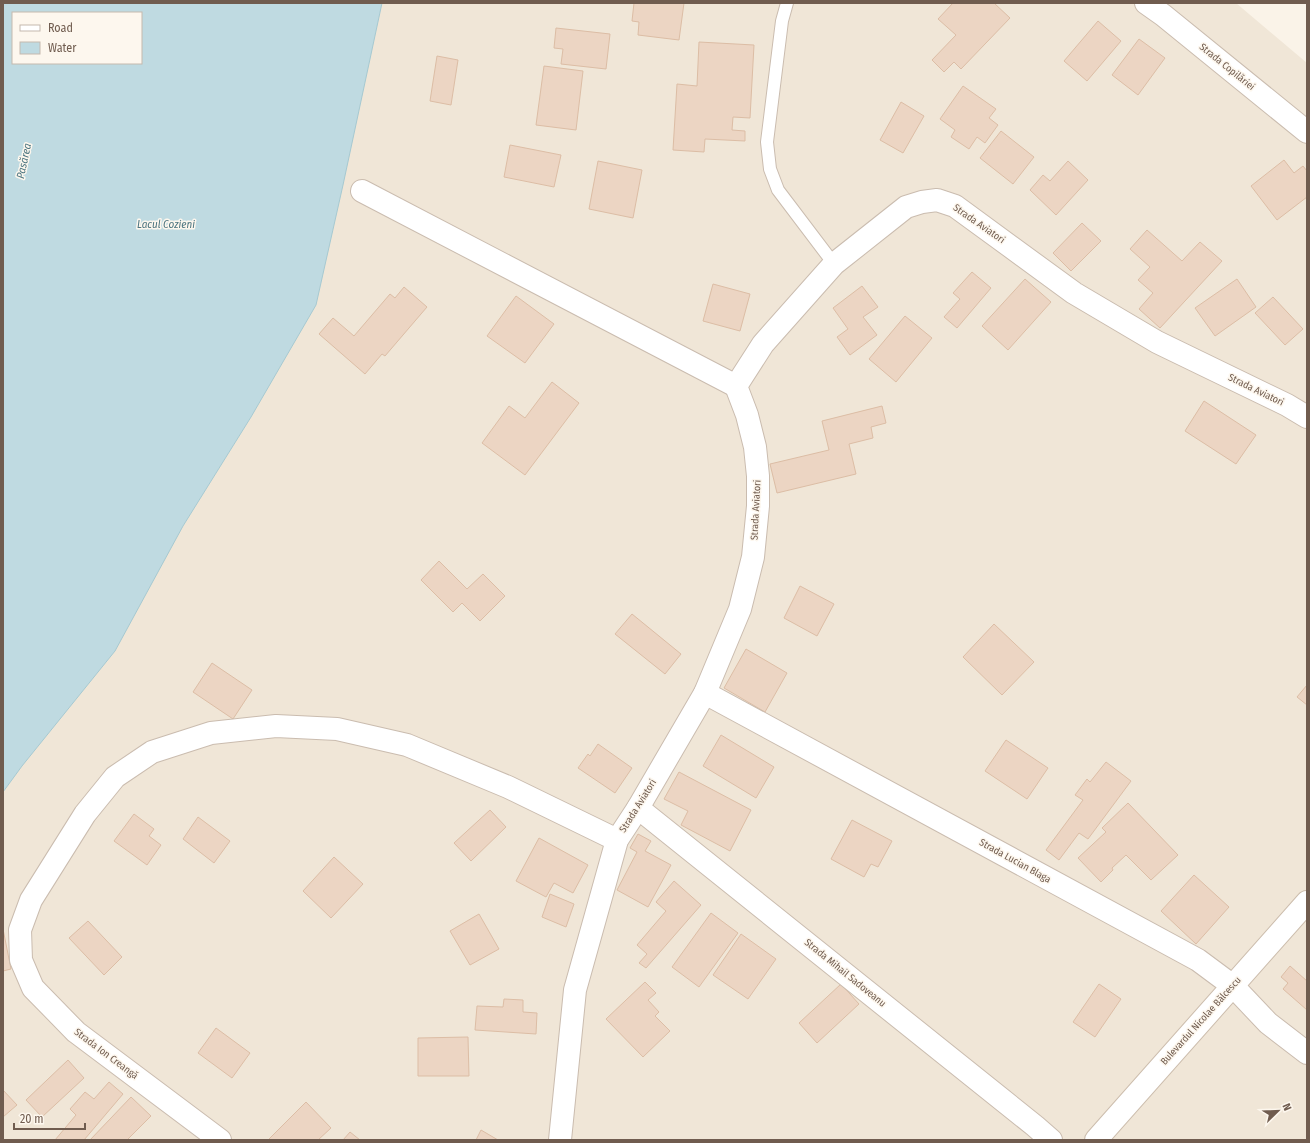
<svg xmlns="http://www.w3.org/2000/svg" width="1310" height="1143" font-family="'Fira Sans Condensed',sans-serif">
	<style>
		.residential { fill: #f0e6d7 }
		.water { fill: #bfdae1; stroke: #a6c9d1; fill-rule: evenodd }
		.building { fill: #ecd5c3; stroke: #dcbda5 }
		.lines { fill: none; stroke-linecap: round; stroke-linejoin: round }
		.service-casing { stroke: #cabcaf; stroke-width: 14 }
		.minor-casing { stroke: #cabcaf; stroke-width: 24 }
		.secondary-casing { stroke: #ccbdad; stroke-width: 24 }
		.service { stroke: #fff; stroke-width: 12 }
		.minor { stroke: #fff; stroke-width: 22 }
		.secondary { stroke: #fff; stroke-width: 22 }
		.labels { text-anchor: middle; dominant-baseline: central; stroke-width: 3; stroke-linejoin: round; paint-order: stroke }
		.street-label { font-size: 10px; fill: #705c4f; stroke: #fdf7ee }
		.water-label { font-size: 11px; font-style: italic; fill: #4c7580; stroke: #fdf7ee }
	</style>
	<rect width="100%" height="100%" fill="#faf3e8"/>
	<!-- residential -->
	<polygon class="residential" points="382,3 1236,3 1307,63 1307,1140 3,1140 3,792 22,766 183,526 251,417 364,83"/>
	<!-- water -->
	<path class="water" d="M 3,3 L 382,3 L 343,185 L 316,305 L 251,417 L 183,526 L 115,651 L 22,766 L 3,792 ZM 13,13 L 141,13 L 141,63 L 13,63 Z"/>
	<!-- building -->
	<g class="building">
		<polygon points="634,3 684,3 679,40 638,35 639,22 632,21"/>
		<polygon points="953,3 994,3 1010,18 961,69 954,62 944,72 932,60 956,35 938,19"/>
		<polygon points="1098,21 1121,41 1087,81 1064,61"/>
		<polygon points="556,28 610,34 606,69 561,64 563,49 554,48"/>
		<polygon points="1139,39 1165,58 1138,95 1112,75"/>
		<polygon points="699,42 754,45 750,118 733,117 732,130 745,131 745,141 705,139 704,152 673,150 677,84 697,86"/>
		<polygon points="437,56 458,60 451,105 430,101"/>
		<polygon points="544,66 583,71 576,130 536,125"/>
		<polygon points="963,86 996,109 989,118 998,125 985,143 977,137 969,149 951,137 955,130 940,119"/>
		<polygon points="901,102 924,116 903,153 880,140"/>
		<polygon points="1001,131 1034,157 1013,184 980,158"/>
		<polygon points="510,145 561,155 554,187 504,177"/>
		<polygon points="1284,160 1294,173 1303,166 1307,171 1307,197 1277,220 1251,186"/>
		<polygon points="598,161 642,170 633,218 589,209"/>
		<polygon points="1068,161 1088,180 1056,215 1030,190 1043,175 1050,181"/>
		<polygon points="1082,223 1101,241 1071,271 1053,253"/>
		<polygon points="1147,230 1182,261 1200,242 1222,261 1160,328 1139,309 1153,293 1138,280 1150,267 1130,249"/>
		<polygon points="972,272 991,288 957,328 944,317 960,299 953,293"/>
		<polygon points="1025,279 1051,302 1008,350 982,326"/>
		<polygon points="1237,279 1256,307 1215,336 1195,308"/>
		<polygon points="713,284 750,294 740,331 703,321"/>
		<polygon points="862,286 878,307 863,317 877,335 850,355 837,337 848,329 833,308"/>
		<polygon points="404,287 427,307 385,356 382,354 365,374 319,334 333,318 354,336 390,294 395,298"/>
		<polygon points="516,296 554,324 525,363 487,336"/>
		<polygon points="1273,297 1303,329 1285,345 1255,313"/>
		<polygon points="905,316 932,338 896,382 869,359"/>
		<polygon points="552,382 579,403 525,475 482,443 509,406 525,418"/>
		<polygon points="1204,401 1256,435 1236,464 1185,431"/>
		<polygon points="882,406 886,423 871,427 873,438 849,444 856,474 777,493 770,464 829,450 822,421"/>
		<polygon points="439,561 467,589 483,574 505,596 480,621 462,603 453,612 421,580"/>
		<polygon points="800,586 834,604 817,636 784,618"/>
		<polygon points="632,614 681,654 665,674 615,634"/>
		<polygon points="994,624 1034,662 1002,695 963,657"/>
		<polygon points="746,649 787,673 765,712 724,688"/>
		<polygon points="212,663 252,690 233,719 193,692"/>
		<polygon points="1307,685 1307,705 1297,697"/>
		<polygon points="721,735 774,767 756,798 703,766"/>
		<polygon points="1006,740 1048,768 1027,799 985,771"/>
		<polygon points="598,744 632,768 615,793 578,768 588,754 590,756"/>
		<polygon points="1106,762 1131,781 1088,839 1079,833 1059,860 1046,850 1083,800 1075,795 1087,779 1090,782"/>
		<polygon points="679,772 751,810 730,851 681,825 688,811 664,799"/>
		<polygon points="1128,803 1178,855 1151,880 1126,855 1112,868 1113,870 1101,882 1078,858 1106,832 1102,828"/>
		<polygon points="490,810 506,827 471,861 454,843"/>
		<polygon points="134,814 154,829 149,836 161,845 147,865 114,841"/>
		<polygon points="198,817 230,841 214,863 183,839"/>
		<polygon points="852,820 892,841 878,867 871,864 864,877 831,859"/>
		<polygon points="638,834 651,841 645,851 671,865 648,907 617,890 637,852 630,848"/>
		<polygon points="539,838 588,865 573,893 554,883 546,897 516,881"/>
		<polygon points="334,857 363,884 331,918 303,891"/>
		<polygon points="1194,875 1229,907 1196,944 1161,911"/>
		<polygon points="674,881 701,905 646,968 639,963 647,954 637,945 666,911 656,902"/>
		<polygon points="550,894 574,904 566,927 542,917"/>
		<polygon points="711,913 738,933 699,987 672,967"/>
		<polygon points="479,914 499,949 470,965 450,931"/>
		<polygon points="88,921 122,957 104,975 69,938"/>
		<polygon points="3,929 11,969 3,971"/>
		<polygon points="741,934 776,959 748,999 713,975"/>
		<polygon points="1290,966 1307,981 1307,1010 1283,989 1288,983 1281,977"/>
		<polygon points="645,982 656,993 648,1000 659,1012 655,1016 670,1031 643,1057 606,1019"/>
		<polygon points="841,984 859,1004 817,1043 799,1023"/>
		<polygon points="1099,984 1121,999 1095,1037 1073,1022"/>
		<polygon points="504,999 523,1000 523,1012 537,1013 536,1034 475,1030 477,1006 503,1007"/>
		<polygon points="216,1028 250,1053 232,1078 198,1053"/>
		<polygon points="468,1037 469,1076 418,1076 418,1038"/>
		<polygon points="68,1060 84,1078 42,1117 26,1100"/>
		<polygon points="109,1082 123,1094 84,1140 55,1140 76,1115 70,1109 85,1092 94,1099"/>
		<polygon points="3,1090 17,1105 3,1117"/>
		<polygon points="131,1097 151,1116 127,1140 90,1140"/>
		<polygon points="306,1102 331,1128 318,1140 268,1140"/>
		<polygon points="481,1130 498,1140 476,1140"/>
		<polygon points="350,1132 360,1140 343,1140"/>
	</g>
	<g class="lines">
		<!-- service casing -->
		<g class="service-casing">
			<polyline id="service" points="787,3 782,21 767,142 770,169 778,190 834,264"/>
		</g>
		<!-- minor casing -->
		<g class="minor-casing">
			<g id="minor">
				<polyline points="1146,3 1163,15 1307,132"/>
				<polyline points="362,191 736,386"/>
				<polyline points="705,693 1198,960 1233,986 1268,1023 1307,1053"/>
				<polyline points="638,808 1035,1126 1051,1140"/>
				<polyline points="220,1140 76,1032 33,988 21,960 20,930 31,900 85,814 115,777 152,752 211,733 276,726 337,729 407,745 508,787 617,840"/>
				<polyline points="560,1140 575,990 617,840 638,808 705,693 740,609 753,557 758,506 758,476 755,447 747,415 736,386 763,344 834,264 906,207 922,202 937,200 955,206 1074,293 1157,342 1287,405 1307,417"/>
			</g>
		</g>
		<!-- secondary casing -->
		<g class="secondary-casing">
			<polyline id="secondary" points="1096,1140 1307,902"/>
		</g>
		<!-- service -->
		<use href="#service" class="service"/>
		<!-- minor -->
		<use href="#minor" class="minor"/>
		<!-- secondary -->
		<use href="#secondary" class="secondary"/>
	</g>
	<g class="labels">
		<!-- street labels -->
		<g class="street-label">
			<text transform="translate(1227 67) rotate(39)">Strada Copilăriei</text>
			<text transform="translate(979 224) rotate(35)">Strada Aviatori</text>
			<text transform="translate(1256 390) rotate(26)">Strada Aviatori</text>
			<text transform="translate(756 510) rotate(-87)">Strada Aviatori</text>
			<text transform="translate(638 806) rotate(-58)">Strada Aviatori</text>
			<text transform="translate(1015 861) rotate(29)">Strada Lucian Blaga</text>
			<text transform="translate(845 973) rotate(39)">Strada Mihail Sadoveanu</text>
			<text transform="translate(1201 1021) rotate(-48)">Bulevardul Nicolae Bălcescu</text>
			<text transform="translate(106 1054) rotate(37)">Strada Ion Creangă</text>
		</g>
		<!-- water labels -->
		<g class="water-label">
			<text transform="translate(24 161) rotate(-78)">Pasărea</text>
			<text x="166" y="224">Lacul Cozieni</text>
		</g>
	</g>
	<!-- border -->
	<rect width="1310" height="1143" fill="none" stroke="#705c4f" stroke-width="8"/>
	<!-- legend -->
	<rect x="12" y="12" width="130" height="52" fill="#fdf7ee" stroke="#c5b9ae"/>
	<rect x="20" y="25" width="20" height="6" fill="#ffffff" stroke="#c5b9ae"/>
	<text x="48" y="32" font-size="12" fill="#705c4f">Road</text>
	<rect x="20" y="42" width="20" height="12" fill="#bfdae1" stroke="#c5b9ae"/>
	<text x="48" y="52" font-size="12" fill="#705c4f">Water</text>
	<!-- north arrow -->
	<g transform="translate(1278 1111) rotate(67)" stroke="#fdf7ee" stroke-width="3" paint-order="stroke">
	<path d="M0-3L7 15L0 10L-7 15Z" fill="#705c4f"/>
	<text y="-6" font-size="11" font-weight="bold" text-anchor="middle" fill="#705c4f">N</text>
	</g>
	<!-- scale -->
	<path d="M14 1123v6h71v-6" fill="none" stroke="#705c4f" stroke-width="2"/>
	<text x="20" y="1123" font-size="12" fill="#705c4f" stroke="#fdf7ee" stroke-width="3" paint-order="stroke">20 m</text>
</svg>
